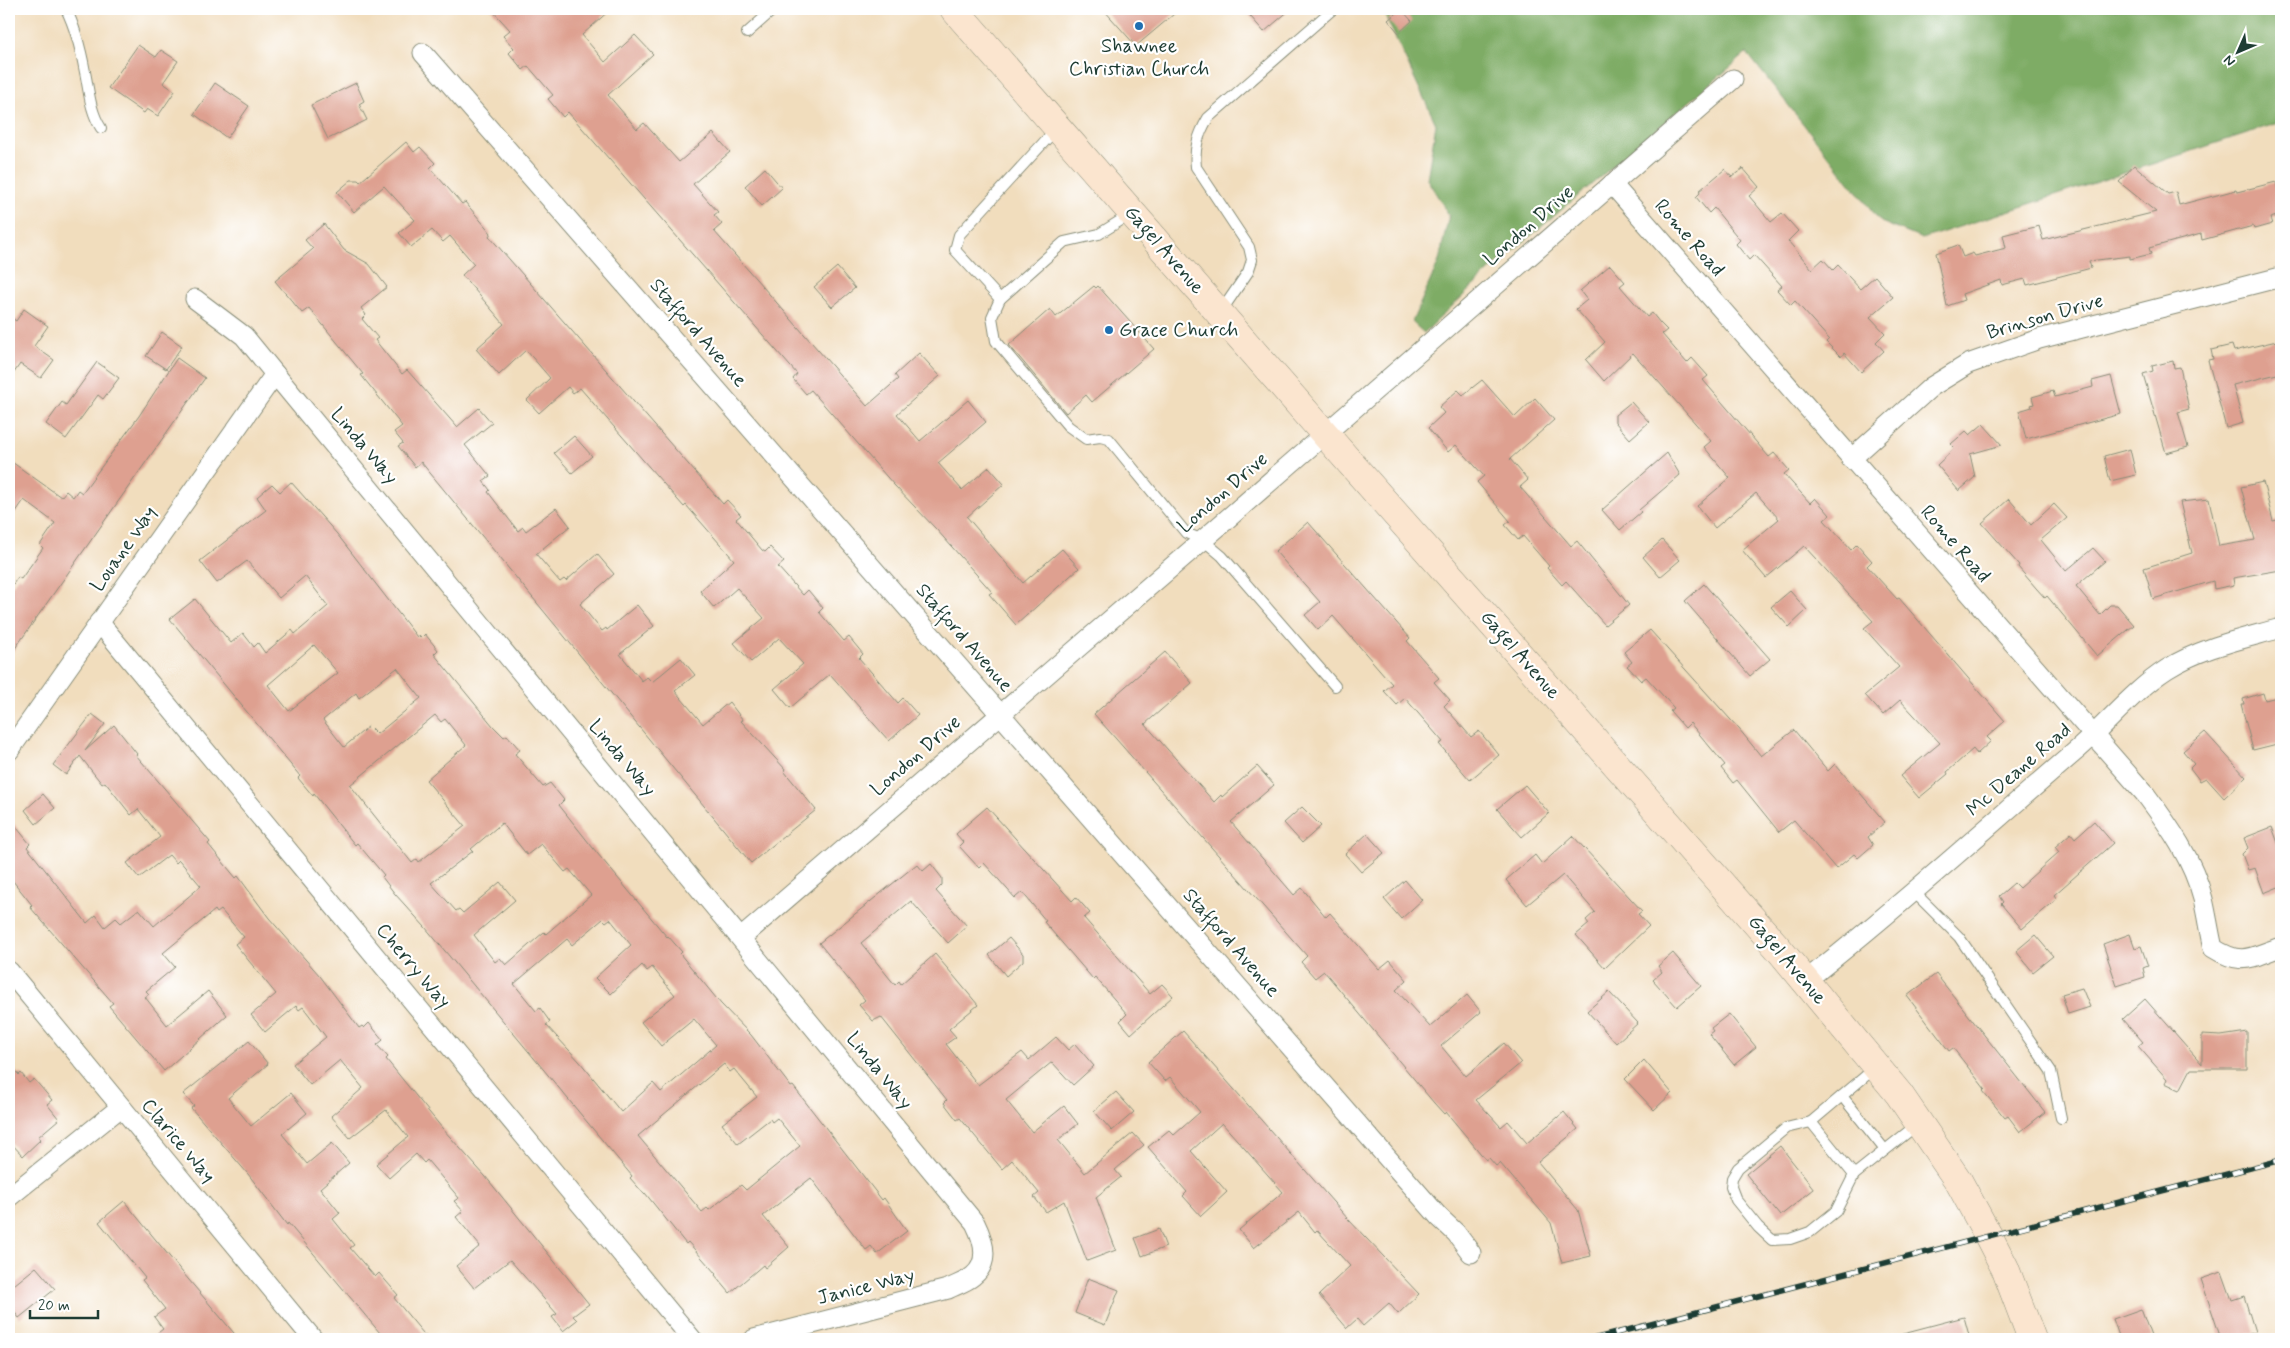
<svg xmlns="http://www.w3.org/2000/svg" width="2290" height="1348" font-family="Mynerve,sans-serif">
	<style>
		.forest { fill: #7eac65; stroke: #4e744c }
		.building { fill: #dea090; fill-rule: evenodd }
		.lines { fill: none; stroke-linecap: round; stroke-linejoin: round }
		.lane-casing { stroke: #888d78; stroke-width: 12 }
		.street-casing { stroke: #888d78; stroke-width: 21 }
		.secondary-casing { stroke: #888d78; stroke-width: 29 }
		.lane { stroke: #fff; stroke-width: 10 }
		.street { stroke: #fff; stroke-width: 19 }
		.secondary { stroke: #fbe5cf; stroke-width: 28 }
		.rail-casing { stroke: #1f3d34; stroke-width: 5.5 }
		.rail { stroke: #fff; stroke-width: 4; stroke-dasharray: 11; stroke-linecap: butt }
		.poi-dot { fill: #1f6fb2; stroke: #fff; stroke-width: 2 }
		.labels { text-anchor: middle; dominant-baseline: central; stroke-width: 4.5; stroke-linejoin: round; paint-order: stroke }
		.poi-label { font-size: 20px; fill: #1f3d34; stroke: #fff }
		.street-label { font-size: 20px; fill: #1f3d34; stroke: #fff }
	</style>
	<rect width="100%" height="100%" fill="#fff"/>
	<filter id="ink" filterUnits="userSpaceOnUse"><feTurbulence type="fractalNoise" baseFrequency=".02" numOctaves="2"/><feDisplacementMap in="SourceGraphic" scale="10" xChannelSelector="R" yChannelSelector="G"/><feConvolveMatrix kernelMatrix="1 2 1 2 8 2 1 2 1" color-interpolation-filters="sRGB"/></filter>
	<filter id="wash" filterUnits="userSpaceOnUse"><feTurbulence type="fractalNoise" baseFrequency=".0096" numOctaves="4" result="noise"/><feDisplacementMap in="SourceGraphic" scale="20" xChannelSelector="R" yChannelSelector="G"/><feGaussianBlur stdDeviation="1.12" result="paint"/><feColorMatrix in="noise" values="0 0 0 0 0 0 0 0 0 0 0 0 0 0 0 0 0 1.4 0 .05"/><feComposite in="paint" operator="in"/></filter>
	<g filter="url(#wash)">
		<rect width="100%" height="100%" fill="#f1ddbd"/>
		<!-- forest -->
		<polygon class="forest" points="1382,9 2281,9 2281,122 1922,239 1881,222 1747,53 1489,271 1424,333 1412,322 1439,261 1449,215 1427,179 1436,124"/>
		<g id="blocks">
			<!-- building -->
			<g class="building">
				<polygon points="491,9 611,9 582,35 605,62 635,35 653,54 608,95 637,129 644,123 679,162 713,133 730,152 693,184 718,212 714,215 722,224 714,231 867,406 898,379 895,375 919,353 940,376 897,414 920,441 968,400 986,422 938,463 962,490 989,467 1004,484 967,517 1023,583 1062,549 1079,568 1016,625 989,594 992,592 936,529 894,485 811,390 806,394 793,379 797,374 568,112 563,117 548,99 553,95 528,66 523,70 509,53 514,48 503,36 510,30"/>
				<polygon points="1103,9 1180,9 1136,46"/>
				<polygon points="1244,9 1291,9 1264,32"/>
				<polygon points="1401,9 1412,21 1399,33 1388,20"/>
				<polygon points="138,45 156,57 161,50 178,61 163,83 175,91 158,116 147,109 144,113 108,88"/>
				<polygon points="215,83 249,106 227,138 194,114"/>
				<polygon points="356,83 364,101 359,104 367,120 328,139 311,105"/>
				<polygon points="406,142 414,152 420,147 435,163 430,168 462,204 465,202 491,233 489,236 723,504 727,500 741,515 736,519 762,550 765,552 770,547 784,562 778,567 803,595 808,590 823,608 819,612 844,641 849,637 863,654 859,658 898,703 903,698 918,715 889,741 830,674 790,708 774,689 803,664 779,638 751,662 734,643 764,618 737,588 714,608 700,591 734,560 686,505 684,507 580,388 573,393 568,387 539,413 527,400 550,378 526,350 499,375 476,349 504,324 462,275 474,264 450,236 443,242 432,230 411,247 399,233 415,220 384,186 354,212 337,192 351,180 358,180 360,182"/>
				<polygon points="2134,165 2168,194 2176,192 2179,205 2236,190 2237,192 2276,182 2281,204 2281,215 2270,218 2272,224 2254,229 2253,226 2202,240 2201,234 2149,248 2151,254 2130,259 2130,256 2089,261 2091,268 2027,285 2025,279 2002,285 2001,280 1962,294 1964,300 1947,306 1936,253 1958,245 1963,257 1973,253 1975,256 2006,248 2003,235 2039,226 2043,240 2156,212 2119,182"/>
				<polygon points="765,168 782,188 762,206 745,186"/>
				<polygon points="1743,168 1759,187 1749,196 1771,222 1782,213 1798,231 1788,241 1812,269 1823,259 1833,270 1838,265 1860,289 1875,276 1893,297 1870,317 1885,333 1876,342 1884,351 1861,372 1844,353 1841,357 1826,342 1829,339 1795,301 1791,305 1777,290 1782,286 1754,255 1749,260 1736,244 1740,240 1714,208 1709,213 1696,197 1700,193 1699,191 1725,169 1732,177"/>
				<polygon points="324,224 344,250 369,264 387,287 361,308 366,315 362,319 378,338 375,340 402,374 407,370 457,427 479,408 492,423 465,445 490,476 483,481 490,490 488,492 518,531 523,527 526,531 556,508 570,526 536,554 560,582 564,579 566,581 597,554 614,574 580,604 602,631 606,628 607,630 637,605 654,626 620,654 642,681 647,677 652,682 681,658 695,675 675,691 703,724 729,702 743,720 741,721 786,770 784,771 816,810 751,863 421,462 415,467 398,446 403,443 394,432 402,426 361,375 363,374 309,308 302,313 275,281 313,249 305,240"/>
				<polygon points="1610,265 1625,282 1620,286 1647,317 1652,313 1660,323 1667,330 1662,334 1687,363 1692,358 1708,376 1703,380 1769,457 1774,453 1789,470 1784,474 1810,503 1815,498 1824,508 1830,515 1824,520 1851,550 1857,544 1872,561 1867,566 1897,599 1899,598 2005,721 1987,737 1991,741 1977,754 1973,749 1947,772 1948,774 1919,798 1900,776 1940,743 1900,700 1883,715 1865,695 1899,667 1864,628 1873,621 1804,546 1766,578 1742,550 1779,519 1756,493 1715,528 1697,506 1730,478 1704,447 1711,441 1633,353 1604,381 1586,360 1605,342 1576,309 1587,300 1580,291"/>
				<polygon points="837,267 855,288 832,307 814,287"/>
				<polygon points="1094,286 1096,288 1098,286 1154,349 1092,402 1086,395 1066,413 1009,345 1050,309 1056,317"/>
				<polygon points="24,309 48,326 34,346 54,360 41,378 20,364 9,380 9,316 16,321"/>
				<polygon points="162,332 182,346 166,369 146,356"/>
				<polygon points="2281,340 2281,373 2233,385 2243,423 2226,428 2208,360 2213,359 2211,350 2232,345 2234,351"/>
				<polygon points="177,358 205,378 9,657 9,590 18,577 21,579 43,548 40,545 55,523 24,500 9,522 9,460 61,497 66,491 73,497 78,490 82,493 139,416"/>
				<polygon points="2173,361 2174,368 2180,367 2189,409 2178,412 2188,447 2166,453 2143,374 2153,371 2152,366"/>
				<polygon points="97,362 119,378 103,399 98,395 66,439 46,424 62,402 66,405"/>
				<polygon points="2111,376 2121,414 2026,439 2019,411 2032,407 2031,405 2034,404 2032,397 2053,391 2055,397 2093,387 2092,381"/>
				<polygon points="1482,380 1515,417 1535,398 1554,420 1510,459 1528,480 1520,487 1571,546 1577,541 1629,605 1605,625 1566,581 1562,585 1547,568 1549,566 1523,536 1518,540 1505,525 1510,521 1477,482 1484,476 1456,445 1448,452 1428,428 1444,413 1439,407 1458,390 1463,395"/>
				<polygon points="1631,402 1649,422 1630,439 1615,422 1615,415"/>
				<polygon points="1983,424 2002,445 1970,454 1975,477 1959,491 1937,465 1955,448 1951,444 1966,431 1970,435"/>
				<polygon points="574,436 592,456 572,473 554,453"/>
				<polygon points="2130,449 2136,475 2110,481 2104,456"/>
				<polygon points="1667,453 1680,475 1639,510 1641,512 1620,530 1602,510"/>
				<path d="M 291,482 L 337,534 L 417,637 L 419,636 L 421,638 L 425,634 L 438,650 L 434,654 L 493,726 L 504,737 L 507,735 L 520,750 L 515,754 L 543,787 L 550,783 L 564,800 L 559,805 L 597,853 L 667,937 L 668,936 L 682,952 L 680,954 L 721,1004 L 751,1035 L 791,1087 L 793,1086 L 882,1200 L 884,1198 L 907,1231 L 877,1254 L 871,1246 L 866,1250 L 811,1178 L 763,1216 L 789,1247 L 765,1268 L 763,1265 L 730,1293 L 715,1275 L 716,1274 L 688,1242 L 686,1244 L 645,1193 L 644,1194 L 630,1178 L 632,1176 L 425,927 L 395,894 L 382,877 L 384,875 L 357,843 L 355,845 L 314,794 L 313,796 L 298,778 L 300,776 L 170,619 L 195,599 L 231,643 L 243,633 L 254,647 L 258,643 L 265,653 L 292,630 L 295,634 L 328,606 L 305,576 L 279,598 L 247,561 L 217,583 L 200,561 L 266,510 L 257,497 L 272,484 L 280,492 ZM 314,645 L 338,673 L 289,711 L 268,685 ZM 397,668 L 421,698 L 377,734 L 369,726 L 344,747 L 323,720 L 356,693 L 359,698 ZM 435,715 L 441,722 L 445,719 L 466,745 L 426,780 L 465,826 L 419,862 L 417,859 L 412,863 L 350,785 ZM 502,823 L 527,855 L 541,844 L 565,872 L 569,869 L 591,895 L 546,934 L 544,932 L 506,965 L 500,958 L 495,962 L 474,935 L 515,900 L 500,882 L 463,913 L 459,909 L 456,911 L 431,883 L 473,851 L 471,849 ZM 603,919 L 606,922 L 610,919 L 631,945 L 595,978 L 611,994 L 642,965 L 647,971 L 652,967 L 675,995 L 641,1022 L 661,1046 L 694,1019 L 716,1045 L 661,1092 L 653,1083 L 621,1112 L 580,1062 L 546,1025 L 550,1022 L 540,1008 L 536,1011 L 514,984 L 567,939 L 572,945 ZM 724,1064 L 730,1072 L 734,1069 L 757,1097 L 722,1124 L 738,1144 L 770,1119 L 772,1122 L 777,1118 L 800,1146 L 746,1190 L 741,1185 L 709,1210 L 707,1208 L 702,1212 L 638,1136 Z"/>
				<polygon points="2263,482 2273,521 2281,519 2281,570 2233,578 2234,585 2214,589 2213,581 2153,599 2144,568 2192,553 2180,502 2209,499 2219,546 2255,540 2241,487"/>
				<polygon points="2009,499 2031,525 2054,504 2067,518 2041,540 2066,571 2093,548 2105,561 2076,586 2100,615 2110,605 2117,605 2134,625 2097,656 2047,596 2045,598 2036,588 2018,567 2019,565 1982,523"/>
				<polygon points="1308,522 1410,638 1407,641 1439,678 1434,682 1450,700 1444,706 1471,737 1479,731 1499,755 1470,780 1439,744 1443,742 1405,698 1397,705 1384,691 1392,684 1333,616 1318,630 1305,615 1320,602 1275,551"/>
				<polygon points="1662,540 1680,560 1660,577 1643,557"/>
				<polygon points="1704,584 1770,659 1750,676 1685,601"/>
				<polygon points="1790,591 1807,610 1789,627 1771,607"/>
				<polygon points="1650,630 1739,729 1761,756 1794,730 1828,771 1835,764 1885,822 1868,837 1873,845 1858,858 1854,854 1836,869 1794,820 1779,832 1737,780 1733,783 1721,768 1725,765 1690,723 1685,728 1670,711 1674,708 1646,677 1641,681 1627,666 1632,662 1624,652"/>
				<polygon points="1165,652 1192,683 1145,724 1214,802 1221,795 1222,797 1257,766 1274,785 1231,822 1294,895 1302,888 1326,917 1330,913 1379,969 1390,960 1407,980 1396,990 1430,1027 1467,995 1481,1012 1441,1046 1466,1076 1504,1043 1521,1063 1476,1100 1501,1127 1508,1121 1527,1143 1564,1112 1578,1129 1538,1162 1578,1210 1591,1256 1562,1263 1551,1223 1500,1163 1496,1166 1489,1158 1486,1160 1446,1112 1444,1114 1434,1103 1324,971 1315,978 1301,962 1307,956 1094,714"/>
				<polygon points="2263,693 2265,700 2281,696 2281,743 2253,750 2241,704 2244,704 2243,699"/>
				<polygon points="92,714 105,724 85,751 114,725 137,754 136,755 210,842 208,844 236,878 238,876 269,918 320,976 359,1028 362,1026 364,1028 369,1023 383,1040 377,1045 388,1057 386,1059 442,1128 485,1176 589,1304 573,1316 577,1320 563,1331 552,1317 557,1314 510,1260 474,1288 456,1266 480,1246 456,1217 463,1211 454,1201 459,1198 427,1160 424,1163 416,1154 389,1178 376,1164 408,1137 386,1110 350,1138 331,1116 363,1088 340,1060 310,1085 293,1064 326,1037 303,1007 299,1010 296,1006 265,1032 251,1015 276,994 235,944 244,937 221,910 217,913 215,910 163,953 175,967 146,991 149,994 145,997 167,1025 208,991 227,1015 164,1071 109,1006 113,1003 30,907 32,905 9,876 9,818 30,844 27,847 87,923 96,915 105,927 116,918 121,923 139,909 154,926 201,886 179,860 176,863 169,855 139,878 127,863 160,837 138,809 131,815 105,782 102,784 80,756 66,775 53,765"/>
				<polygon points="2205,732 2246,777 2224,798 2206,778 2200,781 2190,768 2194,764 2183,751"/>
				<polygon points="1525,785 1549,813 1522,837 1497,809"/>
				<polygon points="43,794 55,808 36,824 25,810"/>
				<polygon points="987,807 1072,901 1076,897 1090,913 1084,918 1150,994 1162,984 1173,996 1131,1034 1120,1021 1127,1014 1095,977 1093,979 1044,922 1046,921 1022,892 1015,898 984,863 979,868 959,846 963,842 956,834"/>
				<polygon points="1302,807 1321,826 1302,843 1284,823"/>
				<polygon points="2094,821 2113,843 2054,895 2057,899 2022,929 2001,904 2003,902 1999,896 2014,883 2019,888 2059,852 2055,847 2071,833 2075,838"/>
				<polygon points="2272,827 2281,851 2281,886 2264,893 2255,868 2248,870 2242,854 2248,848 2244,838"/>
				<polygon points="1367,834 1384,853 1361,872 1345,854"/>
				<polygon points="1573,836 1642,911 1638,914 1649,926 1605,968 1576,935 1589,924 1586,920 1595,912 1563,875 1527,905 1506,880 1535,855 1542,864"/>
				<polygon points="917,864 923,871 931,864 942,878 942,885 936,891 967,926 948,943 911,901 861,943 895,985 899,981 901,984 935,954 953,975 978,1005 949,1029 956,1037 946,1044 978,1085 1022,1052 1029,1060 1056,1037 1068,1050 1075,1044 1094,1066 1073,1085 1052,1062 1006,1100 1032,1132 1064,1106 1078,1124 1058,1140 1085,1173 1133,1133 1144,1145 1115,1170 1121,1177 1096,1197 1116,1250 1087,1261 1064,1201 1046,1212 1034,1197 1039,1193 1012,1160 1002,1169 960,1118 957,1120 944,1103 947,1100 881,1017 873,1021 859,1005 865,1000 819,943"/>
				<polygon points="1405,880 1422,900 1401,919 1384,899"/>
				<polygon points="2130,934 2135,948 2141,946 2148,966 2143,968 2145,977 2117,986 2103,944"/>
				<polygon points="2035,935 2053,956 2033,972 2016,951"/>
				<polygon points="1009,938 1023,954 1023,961 1006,976 989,955"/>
				<polygon points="1673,953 1701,986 1677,1007 1653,980 1662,972 1658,966"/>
				<polygon points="1936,974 2045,1112 2020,1132 2008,1116 2005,1118 1983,1091 1985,1089 1953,1048 1949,1051 1907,996"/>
				<polygon points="2082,988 2090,1007 2068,1014 2062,994"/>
				<polygon points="1609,992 1638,1023 1616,1043 1587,1011"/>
				<polygon points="2145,999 2202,1064 2202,1035 2221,1036 2247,1032 2247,1069 2191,1069 2180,1090 2165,1083 2167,1079 2138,1046 2143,1042 2123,1019"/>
				<polygon points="1729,1014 1756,1047 1734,1065 1709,1034 1713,1031 1711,1028"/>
				<polygon points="1183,1031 1348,1219 1419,1294 1398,1314 1389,1303 1363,1326 1357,1319 1347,1328 1319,1295 1350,1266 1317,1230 1315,1232 1299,1212 1254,1248 1239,1230 1283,1192 1222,1123 1191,1151 1227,1192 1201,1216 1183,1196 1187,1192 1148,1147 1169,1130 1174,1135 1200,1112 1170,1077 1165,1081 1148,1062"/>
				<polygon points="249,1041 268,1064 228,1098 251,1126 291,1093 307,1113 282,1134 307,1164 332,1143 349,1163 320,1188 340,1213 333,1219 354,1245 350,1248 375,1277 379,1273 398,1295 394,1298 428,1339 385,1339 288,1223 287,1225 248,1174 191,1108 194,1106 183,1094"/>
				<polygon points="1644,1060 1672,1093 1654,1110 1625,1079"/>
				<polygon points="9,1063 19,1075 21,1073 29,1083 34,1079 52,1100 47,1104 59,1119 38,1137 41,1139 23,1156 9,1141"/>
				<polygon points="1116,1092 1134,1112 1112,1131 1094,1111"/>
				<polygon points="1780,1146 1814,1189 1780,1216 1746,1174"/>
				<polygon points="124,1201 183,1273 239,1339 150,1339 163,1329 154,1317 165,1309 142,1280 145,1278 99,1222"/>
				<polygon points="1159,1229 1166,1247 1142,1256 1135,1238"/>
				<polygon points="36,1267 55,1289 19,1318 9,1305 9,1289"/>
				<polygon points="2222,1272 2232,1300 2244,1296 2255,1332 2234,1339 2221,1339 2201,1279"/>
				<polygon points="1088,1278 1119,1290 1105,1325 1075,1313"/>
				<polygon points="2141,1309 2152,1339 2120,1339 2113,1319"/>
				<polygon points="1964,1317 1970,1339 1904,1339 1903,1333"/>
			</g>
		</g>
	</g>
	<g filter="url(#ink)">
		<use href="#blocks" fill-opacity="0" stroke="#888d78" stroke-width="1"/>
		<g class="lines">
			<!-- lane casing -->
			<g class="lane-casing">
				<g id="lane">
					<path d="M 66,9 C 76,29 81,50 85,72 C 89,91 90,111 101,128"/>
					<polyline points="747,33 774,9"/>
					<polyline points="1131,214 1099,234 1064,242 1000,299 992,317 996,341 1068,426 1086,439 1100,437 1109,439 1186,533 1203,540 1222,556 1335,686"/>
					<polyline points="1000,299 955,250 959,235 1056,129"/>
					<path d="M 1220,313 L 1248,272 L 1252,260 L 1249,247 L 1196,167 C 1194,148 1198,135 1208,118 L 1333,9"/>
					<polyline points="1912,890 1959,937 2051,1071 2061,1118"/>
					<polyline points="1875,1068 1811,1122 1854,1175 1918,1124"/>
					<polyline points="1842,1096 1885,1150"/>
					<polyline points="1811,1122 1786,1128 1738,1168 1732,1178 1731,1187 1736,1200 1758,1227 1772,1240 1790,1239 1810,1232 1836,1211 1854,1175"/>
				</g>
			</g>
			<!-- street casing -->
			<g class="street-casing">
				<g id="street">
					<polyline points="423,53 1439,1217 1456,1233 1471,1253"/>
					<path d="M 1612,184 L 2146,795 C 2170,827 2193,860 2203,899 C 2207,915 2209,932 2213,948 C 2243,967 2250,957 2281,947"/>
					<path d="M 195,299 L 244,336 L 275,374 L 975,1223 C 983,1239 991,1262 973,1276 C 966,1282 956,1285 948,1289 L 754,1339"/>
					<polyline points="1851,459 1931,387 1968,364 2039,339 2281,277"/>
					<polyline points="99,622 692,1339"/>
					<polyline points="9,751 275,374"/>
					<polyline points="741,938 1203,540 1733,79"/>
					<polyline points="9,971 313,1339"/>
					<path d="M 1805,981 C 1898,908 1987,827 2077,750 C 2107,724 2134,690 2167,669 C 2202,647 2243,639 2281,628"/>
					<polyline points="9,1197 121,1107"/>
				</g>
			</g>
			<!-- secondary casing -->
			<g class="secondary-casing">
				<polyline id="secondary" points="954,9 1324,433 1777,947 1899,1094 1959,1182 1989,1237 2005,1268 2032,1339"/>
			</g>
			<!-- lane -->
			<use href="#lane" class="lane"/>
			<!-- street -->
			<use href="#street" class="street"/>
			<!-- secondary -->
			<use href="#secondary" class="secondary"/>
			<!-- rail casing -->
			<g class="rail-casing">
				<polyline id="rail" points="1593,1339 2281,1160"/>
			</g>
			<!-- rail -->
			<use href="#rail" class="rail"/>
		</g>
	</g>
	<!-- markers -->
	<g class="poi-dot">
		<circle cx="1139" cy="26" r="5"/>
		<circle cx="1109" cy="330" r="5"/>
	</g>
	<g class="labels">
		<!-- poi labels -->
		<g class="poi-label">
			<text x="1139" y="46">Shawnee<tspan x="1139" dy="23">Christian Church</tspan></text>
			<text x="1119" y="330" text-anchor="start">Grace Church</text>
		</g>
		<!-- street labels -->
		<g class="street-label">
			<text transform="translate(1529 226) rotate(-41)">London Drive</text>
			<text transform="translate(1689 238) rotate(49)">Rome Road</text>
			<text transform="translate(1164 250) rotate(49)">Gagel Avenue</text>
			<text transform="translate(2045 317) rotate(-16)">Brinson Drive</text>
			<text transform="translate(698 333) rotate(49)">Stafford Avenue</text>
			<text transform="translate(364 446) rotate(50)">Linda Way</text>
			<text transform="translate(1223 493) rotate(-41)">London Drive</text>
			<text transform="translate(1955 544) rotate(49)">Rome Road</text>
			<text transform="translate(124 549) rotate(-55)">Louane Way</text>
			<text transform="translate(964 638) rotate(49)">Stafford Avenue</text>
			<text transform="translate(1520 655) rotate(49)">Gagel Avenue</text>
			<text transform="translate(916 756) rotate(-41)">London Drive</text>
			<text transform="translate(622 758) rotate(50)">Linda Way</text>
			<text transform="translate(2019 770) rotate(-41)">Mc Deane Road</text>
			<text transform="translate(1231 943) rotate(49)">Stafford Avenue</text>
			<text transform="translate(1787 960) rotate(50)">Gagel Avenue</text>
			<text transform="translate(413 966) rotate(50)">Cherry Way</text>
			<text transform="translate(879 1071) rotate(51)">Linda Way</text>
			<text transform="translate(178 1141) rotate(50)">Clarice Way</text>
			<text transform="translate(866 1287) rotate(-14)">Janice Way</text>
		</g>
	</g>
	<!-- margin -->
	<rect width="2290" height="1348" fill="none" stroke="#fff" stroke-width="30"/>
	<!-- north arrow -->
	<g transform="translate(2238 52) rotate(225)" stroke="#ffffff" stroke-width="4" paint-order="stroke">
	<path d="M0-4L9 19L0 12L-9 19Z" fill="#1f3d34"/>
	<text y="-8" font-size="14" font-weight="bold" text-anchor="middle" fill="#1f3d34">N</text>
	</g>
	<!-- scale -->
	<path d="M30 1310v8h68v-8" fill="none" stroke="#1f3d34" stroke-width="2.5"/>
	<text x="38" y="1310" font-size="15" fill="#1f3d34" stroke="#ffffff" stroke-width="4" paint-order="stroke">20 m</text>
</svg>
